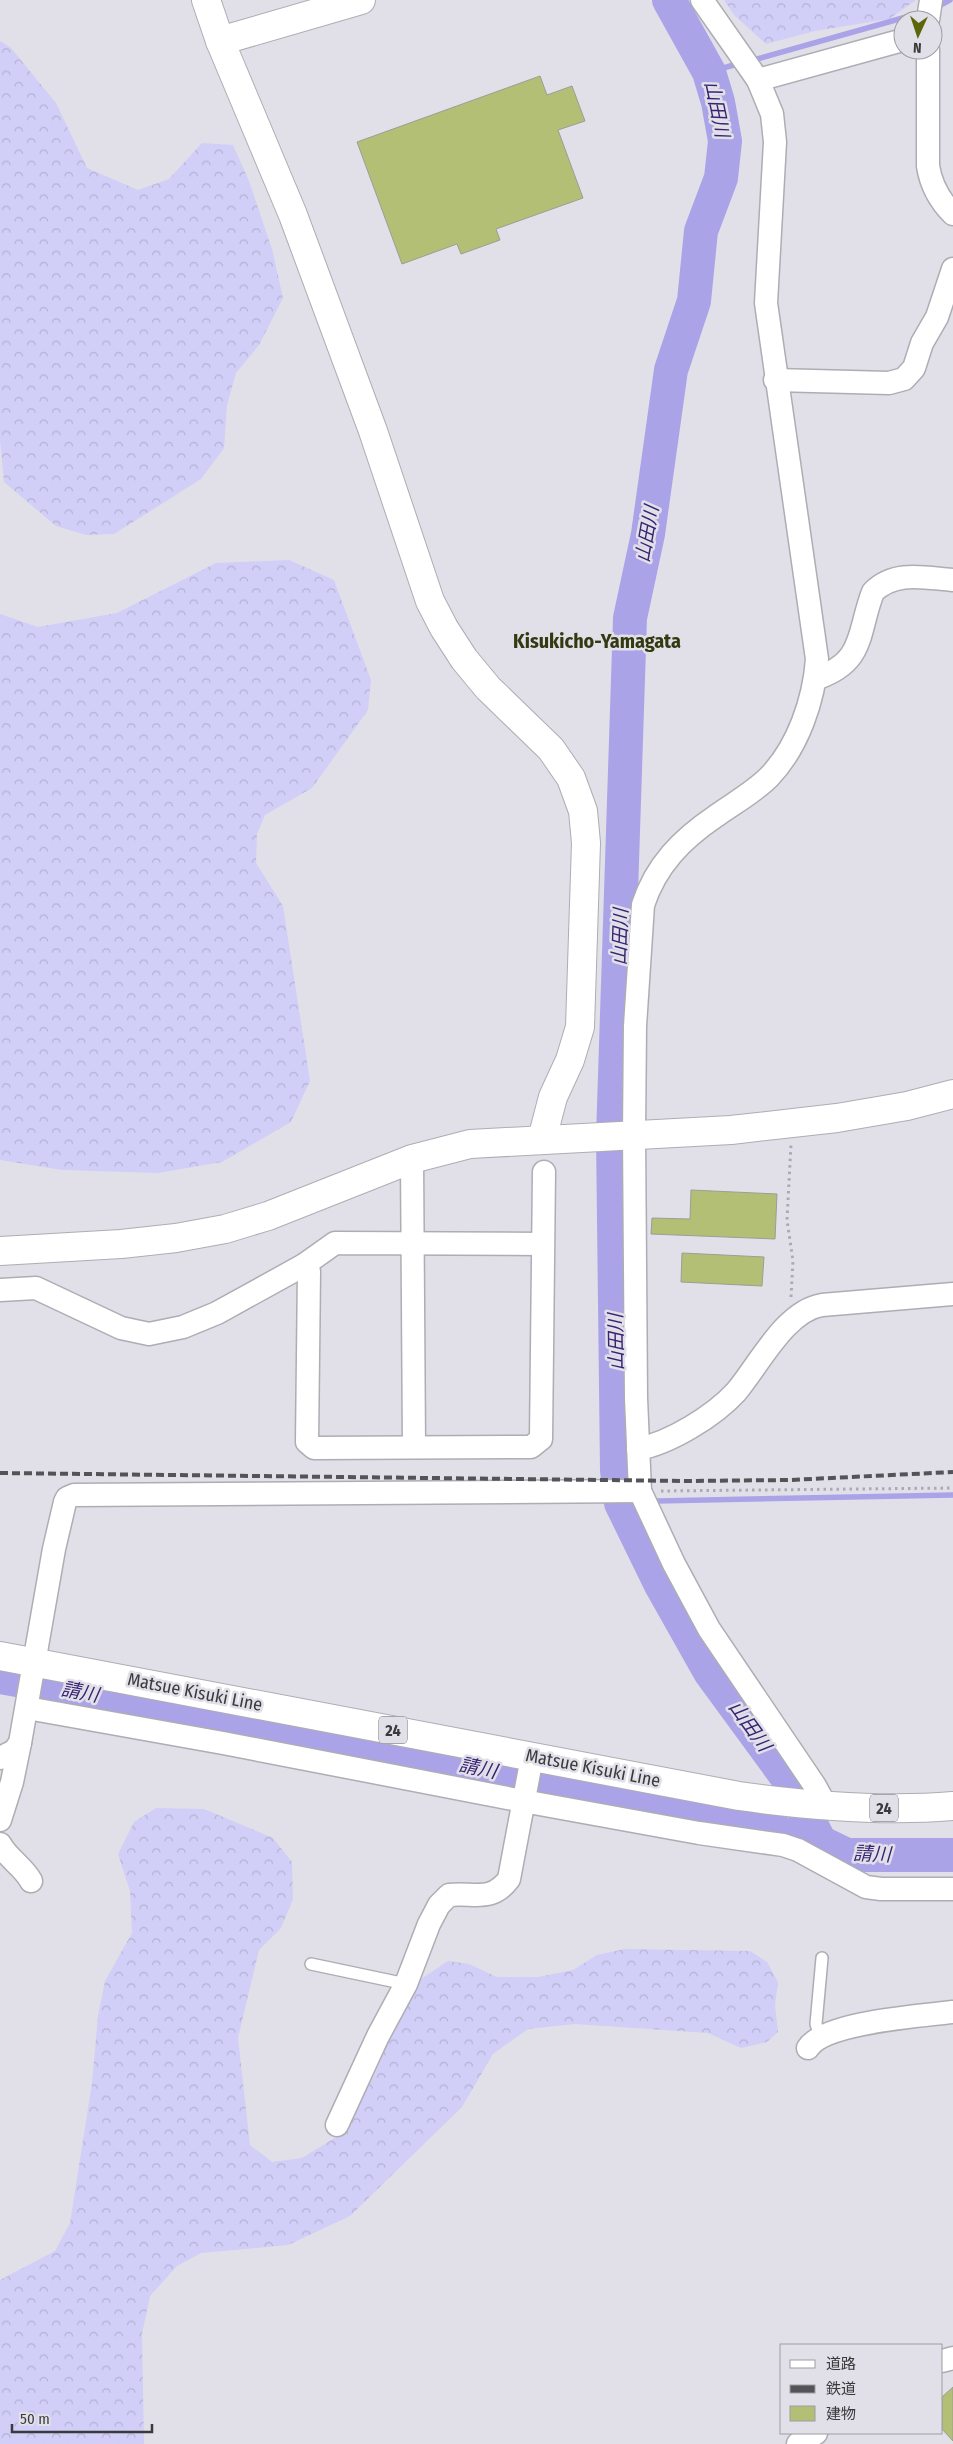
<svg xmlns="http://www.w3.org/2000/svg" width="953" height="2444" font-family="'Fira Sans Condensed','Noto Sans JP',sans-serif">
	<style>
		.forest { fill: url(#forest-crowns) }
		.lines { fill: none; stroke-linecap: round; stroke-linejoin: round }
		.stream { stroke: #aba3e8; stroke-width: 5.5 }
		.river { stroke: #aba3e8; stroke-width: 34 }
		.building { fill: #b2bf75; stroke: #9c9d96 }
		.service-casing { stroke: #adadb4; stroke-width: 14 }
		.minor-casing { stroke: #adadb4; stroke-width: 25 }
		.tertiary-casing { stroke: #adadb4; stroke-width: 30 }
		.primary-casing { stroke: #adadb4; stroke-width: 30 }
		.path { stroke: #abaab0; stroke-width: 3; stroke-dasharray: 2.5 4; stroke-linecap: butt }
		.service { stroke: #fff; stroke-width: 11 }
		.minor { stroke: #fff; stroke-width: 22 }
		.tertiary { stroke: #fff; stroke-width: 28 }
		.primary { stroke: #fff; stroke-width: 28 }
		.rail { stroke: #545357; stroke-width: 4; stroke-dasharray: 8 4; stroke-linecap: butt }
		.labels { text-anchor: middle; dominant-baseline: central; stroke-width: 5; stroke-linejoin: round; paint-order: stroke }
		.shield { fill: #e1e0e8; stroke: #6c6b70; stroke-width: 1 }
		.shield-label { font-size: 16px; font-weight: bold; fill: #3a393c }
		.street-label { font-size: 18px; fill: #3a393c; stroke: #e1e0e8 }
		.water-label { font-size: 19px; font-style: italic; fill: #382473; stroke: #e1e0e8 }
		.quarter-label { font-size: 20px; font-weight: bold; fill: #343912; stroke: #e1e0e8 }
	</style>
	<defs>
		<pattern id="forest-crowns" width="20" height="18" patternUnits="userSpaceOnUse" patternTransform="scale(1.25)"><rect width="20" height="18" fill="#d1cef7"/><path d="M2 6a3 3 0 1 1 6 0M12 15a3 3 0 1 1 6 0" fill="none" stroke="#b4b2d5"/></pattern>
	</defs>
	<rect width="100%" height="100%" fill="#e1e0e8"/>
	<!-- forest -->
	<g class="forest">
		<polygon points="724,0 916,0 889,19 815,31 766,44 734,15"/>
		<polygon points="0,41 11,48 56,103 87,168 138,190 169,179 202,143 233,145 249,181 272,249 283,298 259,345 236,373 227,405 224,448 201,479 114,534 86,535 56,526 4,482 0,440"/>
		<polygon points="289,560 334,580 371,680 368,710 312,788 265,815 257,834 256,863 283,906 310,1081 291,1122 222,1162 158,1173 62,1170 0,1160 0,614 38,627 117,613 216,563"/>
		<polygon points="156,1808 204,1809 273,1838 292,1862 293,1899 281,1928 259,1950 238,2038 250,2145 272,2162 302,2158 343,2133 375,2074 401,2012 421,1979 448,1961 469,1964 497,1977 538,1977 573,1970 597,1955 625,1949 750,1951 767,1962 778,1982 775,2005 778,2032 767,2042 741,2048 708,2033 575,2024 528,2029 493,2054 462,2107 350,2216 288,2245 201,2253 177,2266 150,2296 142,2334 144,2444 0,2444 0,2280 55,2251 70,2223 92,2083 98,2016 105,1981 132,1933 130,1891 118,1854 134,1822"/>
	</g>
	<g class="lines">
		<!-- stream -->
		<g class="stream">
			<polyline points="935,8 950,0"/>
			<polyline points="750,61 924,12"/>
			<polyline points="709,72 741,63"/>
			<polyline points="657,1501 953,1495"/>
			<polyline points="621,1503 630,1503"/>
		</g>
		<!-- river -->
		<g class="river">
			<polyline points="669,0 709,72 718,102 725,141 721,178 701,231 694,301 671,370 648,534 630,618 613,1136 617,1470 621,1503 661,1585 710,1672 789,1780 820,1842"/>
			<path d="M 0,1677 C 275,1726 548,1780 820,1842 L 847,1855 L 953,1855"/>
		</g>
	</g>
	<!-- building -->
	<g class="building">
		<polygon points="540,76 547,95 572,86 585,121 558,130 583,198 496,229 500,240 461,254 457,244 402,264 357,142"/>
		<polygon points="691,1190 777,1194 775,1239 651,1234 652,1218 690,1219"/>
		<polygon points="682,1253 764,1257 762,1286 681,1282"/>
		<polygon points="953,2387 953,2441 942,2429 942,2397"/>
	</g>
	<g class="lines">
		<!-- service casing -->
		<g class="service-casing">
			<g id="service">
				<polyline points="311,1964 406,1984"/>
				<polyline points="820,2036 816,2024 822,1958"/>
			</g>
		</g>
		<!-- minor casing -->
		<g class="minor-casing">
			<g id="minor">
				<path d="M 702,0 L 758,80 L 772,114 L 775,142 L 766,303 L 817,659 C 814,700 798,747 769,777 C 753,793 734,803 716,816 C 682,839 656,865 643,905 L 635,1026 L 634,1134 L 636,1398 L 640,1491 L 674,1564 L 709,1629 L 815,1786 L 826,1806"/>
				<polyline points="928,20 931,0"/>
				<path d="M 928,50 L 928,166 C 931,185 939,200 953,214"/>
				<polyline points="758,80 903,40"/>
				<polyline points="775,380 889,383 904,379 914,368 922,343 937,317 953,269"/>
				<path d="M 815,679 C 866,662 857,633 873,592 C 895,570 925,578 953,580"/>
				<polyline points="412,1159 414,1447"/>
				<polyline points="304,1265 309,1271 307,1442 314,1448 531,1447 541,1439 544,1172"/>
				<polyline points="0,1290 36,1288 121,1328 149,1334 183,1327 217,1313 304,1265 335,1243 542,1244"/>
				<path d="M 638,1449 C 670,1443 714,1416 736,1392 C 759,1365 785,1311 822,1305 L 953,1294"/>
				<polyline points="27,1708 223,1743 523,1801 699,1833 783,1845 798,1850 866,1887 881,1889 953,1889"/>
				<polyline points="0,1758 14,1751 20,1743 54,1549 65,1502 67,1498 74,1495 640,1491"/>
				<polyline points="0,1820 12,1782 20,1743"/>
				<path d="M 0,1844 C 8,1859 23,1866 31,1881"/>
				<path d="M 808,2048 C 824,2022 921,2016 953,2012"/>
				<path d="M 337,2125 L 378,2036 L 406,1984 L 429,1924 L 439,1905 L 449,1895 C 474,1892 491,1903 509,1879 L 532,1757"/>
				<polyline points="942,2361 953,2358"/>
				<polyline points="798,2444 816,2433"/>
			</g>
		</g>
		<!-- tertiary casing -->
		<g class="tertiary-casing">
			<g id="tertiary">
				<polyline points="206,0 220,41 293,215 373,431 430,601 444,628 464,659 488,688 551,749 571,778 583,811 586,843 580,1027 570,1060 553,1097 542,1139"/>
				<polyline points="220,41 361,0"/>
				<polyline points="0,1251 121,1244 176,1238 225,1229 268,1216 412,1159 470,1144 731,1130 837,1118 907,1106 953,1094"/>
			</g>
		</g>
		<!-- primary casing -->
		<g class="primary-casing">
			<path id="primary" d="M 0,1656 L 739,1796 C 810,1806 882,1812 953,1806"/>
		</g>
		<!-- path -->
		<g class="path">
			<polyline points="791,1297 793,1261 787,1220 791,1144"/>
			<polyline points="661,1491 953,1488"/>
		</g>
		<!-- service -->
		<use href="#service" class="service"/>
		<!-- minor -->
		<use href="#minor" class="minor"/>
		<!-- tertiary -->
		<use href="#tertiary" class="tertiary"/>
		<!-- primary -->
		<use href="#primary" class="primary"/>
		<!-- rail -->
		<polyline class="rail" points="0,1473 688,1481 790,1480 953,1472"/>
	</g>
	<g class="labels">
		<!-- shield labels -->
		<g class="shield">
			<rect x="379" y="1716.5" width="28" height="27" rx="4"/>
			<rect x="870" y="1794.5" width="28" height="27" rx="4"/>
		</g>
		<g class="shield-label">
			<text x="393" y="1730">24</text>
			<text x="884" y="1808">24</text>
		</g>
		<!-- street labels -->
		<g class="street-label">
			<text transform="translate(195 1692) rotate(11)">Matsue Kisuki Line</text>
			<text transform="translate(593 1768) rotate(11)">Matsue Kisuki Line</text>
		</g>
		<!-- water labels -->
		<g class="water-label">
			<text transform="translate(717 109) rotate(78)">山田川</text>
			<text transform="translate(647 534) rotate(-80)">山田川</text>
			<text transform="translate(620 937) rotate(-88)">山田川</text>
			<text transform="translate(616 1342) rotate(-91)">山田川</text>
			<text transform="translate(80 1692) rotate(10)">請川</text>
			<text transform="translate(750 1726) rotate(54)">山田川</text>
			<text transform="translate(478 1768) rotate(12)">請川</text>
			<text transform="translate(872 1854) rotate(2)">請川</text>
		</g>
		<!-- quarter labels -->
		<g class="quarter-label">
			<text x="597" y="641">Kisukicho-Yamagata</text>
		</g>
	</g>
	<!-- legend -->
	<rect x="780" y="2344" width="162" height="90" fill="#e1e0e8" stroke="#9e9da3"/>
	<rect x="790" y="2360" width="25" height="8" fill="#ffffff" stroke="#9e9da3"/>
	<text x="826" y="2369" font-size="15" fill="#3a393c">道路</text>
	<rect x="790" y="2385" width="25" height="8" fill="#545357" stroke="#9e9da3"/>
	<text x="826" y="2394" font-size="15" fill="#3a393c">鉄道</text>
	<rect x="790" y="2406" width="25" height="15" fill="#b2bf75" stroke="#9e9da3"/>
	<text x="826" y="2419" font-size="15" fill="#3a393c">建物</text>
	<!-- north arrow -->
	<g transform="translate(918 35) rotate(183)"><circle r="24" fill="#e1e0e8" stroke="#9e9da3"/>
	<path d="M0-4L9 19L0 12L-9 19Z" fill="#5d670a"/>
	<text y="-8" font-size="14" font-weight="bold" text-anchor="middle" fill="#3a393c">N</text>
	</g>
	<!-- scale -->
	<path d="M12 2424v8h140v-8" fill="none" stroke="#3a393c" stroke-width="2.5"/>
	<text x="20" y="2424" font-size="15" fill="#3a393c" stroke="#e1e0e8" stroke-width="4" paint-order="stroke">50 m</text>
</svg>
